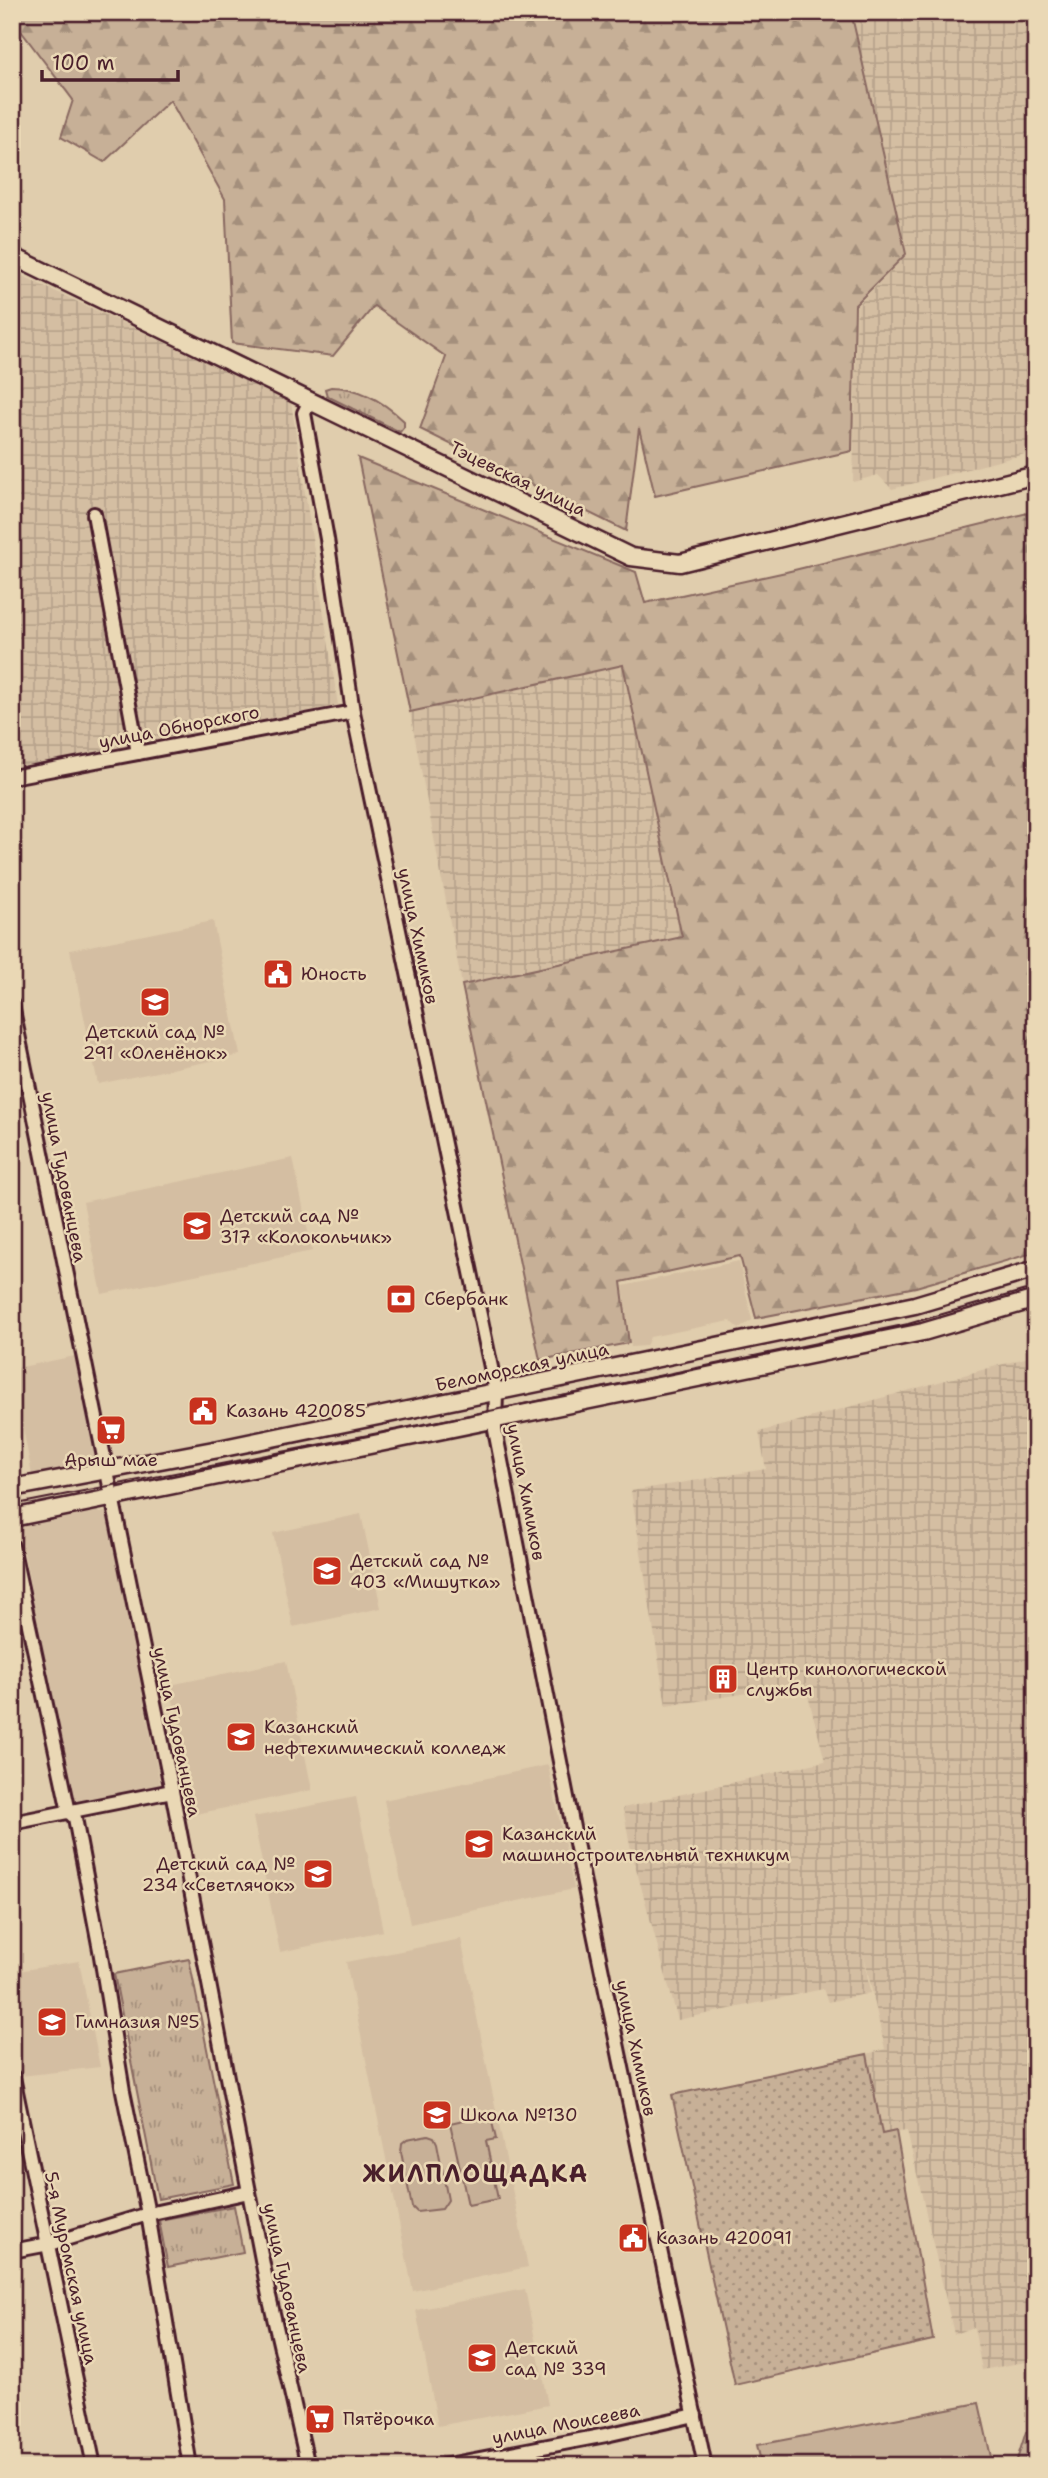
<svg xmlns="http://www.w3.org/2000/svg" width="1048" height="2478" font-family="'Shantell Sans',sans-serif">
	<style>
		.built { fill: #d4bea2 }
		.industrial { fill: url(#industrial-grid) }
		.grass { fill: url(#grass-tufts); stroke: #886861; stroke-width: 2 }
		.forest { fill: url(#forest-firs); stroke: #886861; stroke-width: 2 }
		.park { fill: url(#park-dots); stroke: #886861; stroke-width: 2 }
		.pitch { fill: #c7b097; stroke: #886861; stroke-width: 2 }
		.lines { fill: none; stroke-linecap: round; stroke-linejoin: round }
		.minor-casing { stroke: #4a1f2b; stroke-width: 18 }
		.major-casing { stroke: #4a1f2b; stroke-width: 21 }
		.minor { stroke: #ead8b5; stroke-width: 12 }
		.major { stroke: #ead8b5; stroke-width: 16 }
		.tram { stroke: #4a1f2b; stroke-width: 2 }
		.labels { text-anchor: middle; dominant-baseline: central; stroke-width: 5; stroke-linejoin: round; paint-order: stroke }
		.street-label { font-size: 18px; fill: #4a1f2b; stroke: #ead8b5 }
		.poi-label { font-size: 18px; fill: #4a1f2b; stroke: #ead8b5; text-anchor: start }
		.district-label { font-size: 24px; font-weight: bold; letter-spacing: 2px; fill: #4a1f2b; stroke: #ead8b5 }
	</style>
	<defs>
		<pattern id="industrial-grid" width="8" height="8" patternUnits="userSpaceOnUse" patternTransform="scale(1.75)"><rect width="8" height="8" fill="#d4bea2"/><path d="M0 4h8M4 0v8" fill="none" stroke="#b8a38c"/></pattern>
		<pattern id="grass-tufts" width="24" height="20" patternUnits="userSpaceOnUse" patternTransform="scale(1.75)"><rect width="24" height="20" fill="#c7b097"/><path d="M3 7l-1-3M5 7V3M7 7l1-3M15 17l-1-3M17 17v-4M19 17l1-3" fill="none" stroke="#a48f7b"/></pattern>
		<pattern id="forest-firs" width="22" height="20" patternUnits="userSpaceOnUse" patternTransform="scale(1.75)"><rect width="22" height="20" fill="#c7b097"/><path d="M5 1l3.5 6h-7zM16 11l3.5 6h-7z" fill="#a48f7b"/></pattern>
		<pattern id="park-dots" width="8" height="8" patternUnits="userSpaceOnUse" patternTransform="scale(1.75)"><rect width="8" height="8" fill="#c7b097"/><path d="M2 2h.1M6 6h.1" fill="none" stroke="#a48f7b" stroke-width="1.8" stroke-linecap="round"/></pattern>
	</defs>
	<rect width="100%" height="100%" fill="#e0cdad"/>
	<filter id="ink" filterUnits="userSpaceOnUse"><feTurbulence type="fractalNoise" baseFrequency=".0143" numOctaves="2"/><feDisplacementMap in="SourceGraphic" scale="14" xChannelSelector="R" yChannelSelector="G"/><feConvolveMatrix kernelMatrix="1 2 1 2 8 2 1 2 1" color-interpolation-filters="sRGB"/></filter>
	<g filter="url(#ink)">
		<!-- built -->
		<g class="built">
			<polygon points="213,921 240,1055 98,1084 70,950"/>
			<polygon points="293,1158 312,1251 102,1294 83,1202"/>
			<polygon points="739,1261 752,1320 739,1329 730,1321 650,1337 646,1346 631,1347 623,1286"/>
			<polygon points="75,1356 96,1462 32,1475 12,1369"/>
			<polygon points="99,1510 100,1513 109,1511 144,1691 142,1692 161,1789 72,1806 19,1526"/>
			<polygon points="361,1514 381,1608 293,1627 273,1533"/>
			<polygon points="286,1661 312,1790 196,1814 170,1685"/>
			<polygon points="548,1765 574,1889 410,1924 384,1800"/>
			<polygon points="356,1797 383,1931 280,1952 253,1817"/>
			<polygon points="461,1939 528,2267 413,2291 346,1962"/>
			<polygon points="79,1961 100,2067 12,2077 12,1972"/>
			<polygon points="525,2289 548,2405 438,2426 416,2310"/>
		</g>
		<!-- industrial -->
		<g class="industrial">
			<polygon points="851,12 1036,12 1036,451 892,489 878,475 853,482 857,306 907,254"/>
			<polygon points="12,271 291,402 338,705 12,768"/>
			<polygon points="623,664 682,938 462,985 410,712"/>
			<polygon points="1036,1355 1036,2360 982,2370 974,2327 954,2334 907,2131 882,2134 867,2054 885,2049 864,1955 870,1993 828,2002 823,1989 678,2020 631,1850 623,1808 825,1761 805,1684 666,1706 631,1491 766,1469 759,1432"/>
		</g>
		<!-- grass -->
		<g class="grass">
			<path d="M 331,387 C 360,387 384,402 404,421 L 404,427 L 400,432 L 327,396 L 325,389 Z"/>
			<polygon points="189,1959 234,2184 158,2199 114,1974"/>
			<polygon points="234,2206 243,2252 168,2267 159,2220"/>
		</g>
		<!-- forest -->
		<g class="forest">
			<polygon points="12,12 851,12 906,254 855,305 852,451 655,496 639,428 626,531 420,429 446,357 374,306 333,356 232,343 225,199 170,100 104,162 61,137 73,100 12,19"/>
			<polygon points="358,458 636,572 645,603 786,572 1036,511 1036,1252 916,1287 756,1318 740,1256 621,1282 629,1343 540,1360 462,985 682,937 623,665 410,712"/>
			<polygon points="1036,2428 1036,2466 1015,2466 1026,2432"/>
		</g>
		<!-- park -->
		<polygon class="park" points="867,2054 882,2134 896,2131 933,2340 735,2385 672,2095"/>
		<!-- pitch -->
		<g class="pitch">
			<polygon points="490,2114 496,2139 486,2141 498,2199 468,2205 450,2123"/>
			<polygon points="428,2135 434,2137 437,2143 448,2200 442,2209 417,2212 412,2207 401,2152 402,2143 407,2139"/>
			<polygon points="979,2403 993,2466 762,2466 757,2445"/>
		</g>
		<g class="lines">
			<!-- minor casing -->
			<g class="minor-casing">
				<g id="minor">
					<polyline points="310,401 304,413 327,539 353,712 496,1391 495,1430 519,1553 589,1909 705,2466"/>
					<polyline points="94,514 138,753"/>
					<polyline points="12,777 353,712"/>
					<polyline points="12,1005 172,1791 269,2296 308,2466"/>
					<polyline points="12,1546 69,1812 75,1818 100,1950 123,2091 148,2214 190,2466"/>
					<polyline points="12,1823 172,1791"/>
					<polyline points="13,2077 94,2466"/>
					<polyline points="12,2251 49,2244 148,2214 249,2192"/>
					<polyline points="443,2466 606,2435 695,2415"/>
				</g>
			</g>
			<!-- major casing -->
			<g class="major-casing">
				<g id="major">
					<polyline points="12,256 631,557 680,563 1036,475"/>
					<polyline points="12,1488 219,1449 915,1305 1036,1269"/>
					<polyline points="12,1518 923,1332 1036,1299"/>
				</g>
			</g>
			<!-- minor -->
			<use href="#minor" class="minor"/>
			<!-- major -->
			<use href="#major" class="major"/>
			<!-- tram -->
			<polyline class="tram" points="12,1505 480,1413 908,1324 1036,1287"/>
		</g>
	</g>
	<!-- icons -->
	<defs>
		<g id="civic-square" transform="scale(1.575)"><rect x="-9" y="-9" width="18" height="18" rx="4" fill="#c8321e" stroke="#ead8b5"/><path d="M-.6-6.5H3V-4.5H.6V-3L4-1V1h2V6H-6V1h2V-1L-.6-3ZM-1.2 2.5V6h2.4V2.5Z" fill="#fff"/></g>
		<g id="school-square" transform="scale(1.575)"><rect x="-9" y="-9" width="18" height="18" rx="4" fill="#c8321e" stroke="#ead8b5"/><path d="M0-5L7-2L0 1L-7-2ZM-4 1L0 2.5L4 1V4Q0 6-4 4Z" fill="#fff"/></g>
		<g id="bank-square" transform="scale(1.575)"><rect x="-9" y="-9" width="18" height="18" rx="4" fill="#c8321e" stroke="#ead8b5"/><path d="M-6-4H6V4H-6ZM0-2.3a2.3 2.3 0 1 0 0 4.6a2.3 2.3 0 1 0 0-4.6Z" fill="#fff"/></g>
		<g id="supermarket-square" transform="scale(1.575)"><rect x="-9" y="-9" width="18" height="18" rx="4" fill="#c8321e" stroke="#ead8b5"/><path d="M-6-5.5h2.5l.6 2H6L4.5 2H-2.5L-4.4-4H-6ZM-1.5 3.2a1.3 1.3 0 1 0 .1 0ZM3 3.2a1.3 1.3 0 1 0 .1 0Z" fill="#fff"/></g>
		<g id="building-square" transform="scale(1.575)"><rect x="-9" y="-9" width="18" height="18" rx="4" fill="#c8321e" stroke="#ead8b5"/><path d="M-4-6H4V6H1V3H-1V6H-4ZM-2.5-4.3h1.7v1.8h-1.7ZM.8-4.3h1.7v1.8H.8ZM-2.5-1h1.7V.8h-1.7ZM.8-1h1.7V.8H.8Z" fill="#fff"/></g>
		<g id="university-square" transform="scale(1.575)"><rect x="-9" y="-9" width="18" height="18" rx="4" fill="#c8321e" stroke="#ead8b5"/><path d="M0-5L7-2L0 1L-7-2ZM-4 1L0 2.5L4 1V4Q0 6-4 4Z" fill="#fff"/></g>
	</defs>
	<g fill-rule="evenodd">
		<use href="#civic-square" x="278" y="974"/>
		<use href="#school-square" x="155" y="1002"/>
		<use href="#school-square" x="197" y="1226"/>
		<use href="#bank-square" x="401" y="1299"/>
		<use href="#civic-square" x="203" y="1411"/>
		<use href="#supermarket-square" x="111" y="1430"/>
		<use href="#school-square" x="327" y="1571"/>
		<use href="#building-square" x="723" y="1679"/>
		<use href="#university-square" x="241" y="1737"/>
		<use href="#university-square" x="479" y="1844"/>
		<use href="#school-square" x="318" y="1874"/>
		<use href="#school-square" x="52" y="2022"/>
		<use href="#school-square" x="437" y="2115"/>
		<use href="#civic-square" x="633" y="2238"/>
		<use href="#school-square" x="482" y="2358"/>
		<use href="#supermarket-square" x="320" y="2419"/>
	</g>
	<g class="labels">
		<!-- street labels -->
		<g class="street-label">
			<text transform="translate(518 479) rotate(26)">Тэцевская улица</text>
			<text transform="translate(179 727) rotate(-11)">улица Обнорского</text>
			<text transform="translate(418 936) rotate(78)">улица Химиков</text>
			<text transform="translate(64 1177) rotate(79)">улица Гудованцева</text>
			<text transform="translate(522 1367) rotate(-12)">Беломорская улица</text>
			<text transform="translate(526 1492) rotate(79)">улица Химиков</text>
			<text transform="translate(177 1732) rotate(78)">улица Гудованцева</text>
			<text transform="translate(636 2048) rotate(78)">улица Химиков</text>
			<text transform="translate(71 2268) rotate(78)">5-я Муромская улица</text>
			<text transform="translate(287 2288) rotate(78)">улица Гудованцева</text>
			<text transform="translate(566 2424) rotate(-11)">улица Моисеева</text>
		</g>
		<!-- poi labels -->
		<g class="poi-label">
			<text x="301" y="974">Юность</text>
			<text x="155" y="1032" text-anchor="middle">Детский сад №<tspan x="155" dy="21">291 «Оленёнок»</tspan></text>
			<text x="220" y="1216">Детский сад №<tspan x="220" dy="21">317 «Колокольчик»</tspan></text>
			<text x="424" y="1299">Сбербанк</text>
			<text x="226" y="1411">Казань 420085</text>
			<text x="111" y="1460" text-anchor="middle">Арыш мае</text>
			<text x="350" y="1561">Детский сад №<tspan x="350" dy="21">403 «Мишутка»</tspan></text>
			<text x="746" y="1669">Центр кинологической<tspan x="746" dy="21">службы</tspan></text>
			<text x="264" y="1727">Казанский<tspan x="264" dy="21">нефтехимический колледж</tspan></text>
			<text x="502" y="1834">Казанский<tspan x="502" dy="21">машиностроительный техникум</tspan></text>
			<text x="295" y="1864" text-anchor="end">Детский сад №<tspan x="295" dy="21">234 «Светлячок»</tspan></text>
			<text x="75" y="2022">Гимназия №5</text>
			<text x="460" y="2115">Школа №130</text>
			<text x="656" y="2238">Казань 420091</text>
			<text x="505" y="2348">Детский<tspan x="505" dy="21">сад № 339</tspan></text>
			<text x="343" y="2419">Пятёрочка</text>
		</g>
		<!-- district labels -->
		<g class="district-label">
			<text x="476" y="2174">ЖИЛПЛОЩАДКА</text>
		</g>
	</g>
	<!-- margin -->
	<rect width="1048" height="2478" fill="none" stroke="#ead8b5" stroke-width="42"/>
	<rect x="21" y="21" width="1006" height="2436" fill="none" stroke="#4a1f2b" stroke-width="2.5" filter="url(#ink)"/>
	<!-- scale -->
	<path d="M42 70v10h136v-10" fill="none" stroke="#4a1f2b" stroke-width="3.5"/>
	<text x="52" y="70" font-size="21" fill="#4a1f2b" stroke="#ead8b5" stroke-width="5" paint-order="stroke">100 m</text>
</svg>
